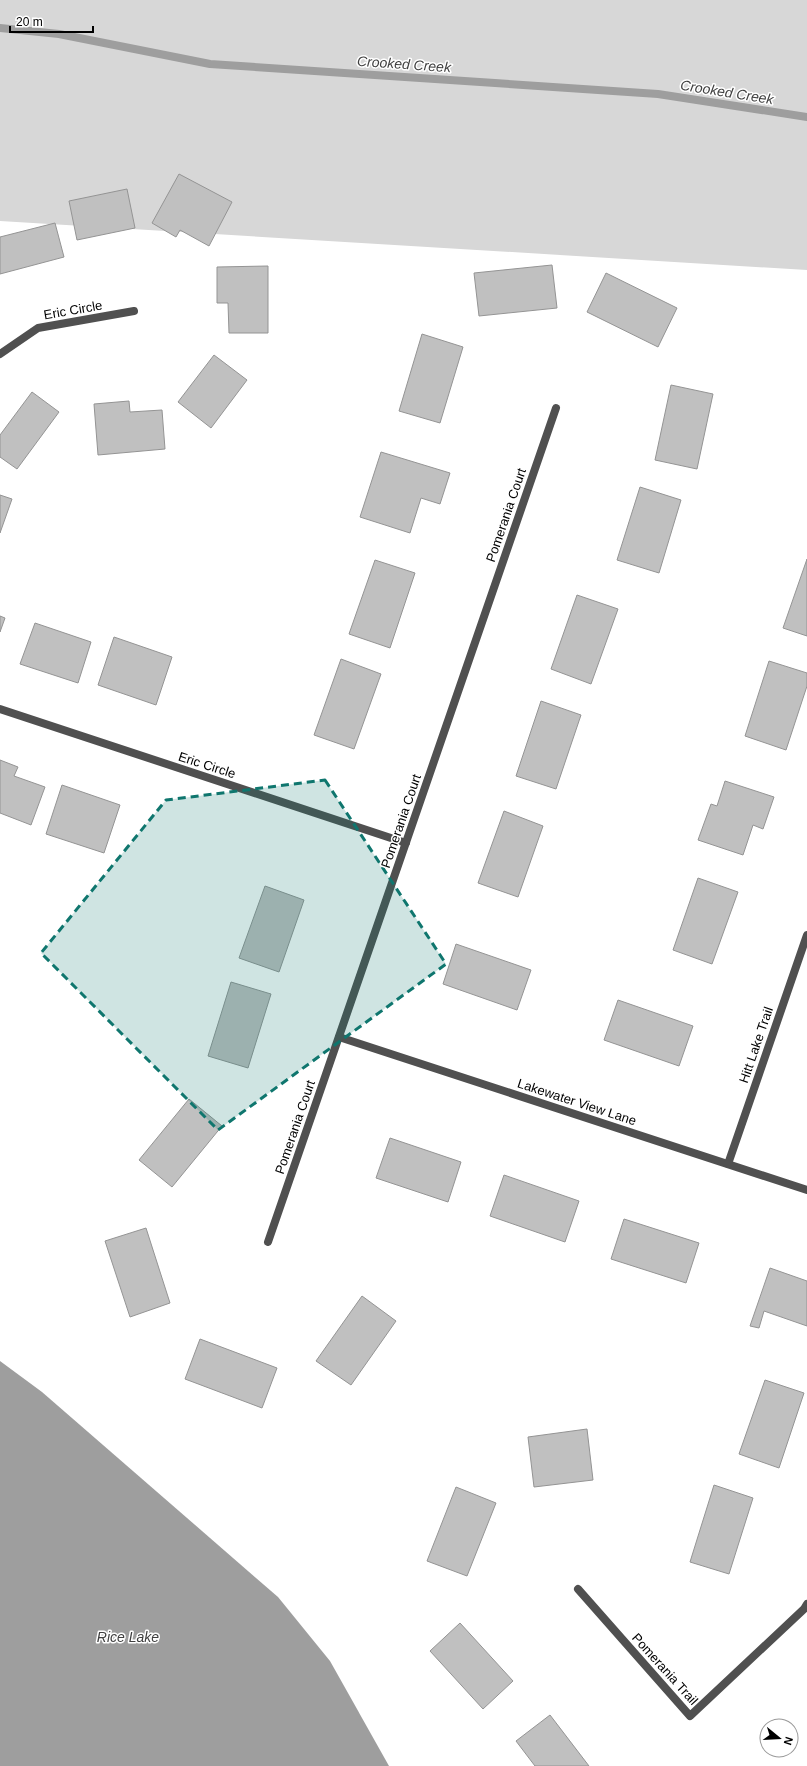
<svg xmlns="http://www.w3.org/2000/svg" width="807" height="1766" font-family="Arial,sans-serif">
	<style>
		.green { fill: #d7d7d7 }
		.water { fill: #9e9e9e }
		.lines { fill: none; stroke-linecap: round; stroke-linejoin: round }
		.stream { stroke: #9e9e9e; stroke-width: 8 }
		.building { fill: #c0c0c0; stroke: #949494 }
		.minor { stroke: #505050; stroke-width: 8 }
		.marked { fill: #0f766e; fill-opacity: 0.2; stroke: #0f766e; stroke-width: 3; stroke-dasharray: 8 5; stroke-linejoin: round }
		.labels { text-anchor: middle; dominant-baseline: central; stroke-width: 3; stroke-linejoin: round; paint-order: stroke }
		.street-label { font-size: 13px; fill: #000; stroke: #fff }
		.water-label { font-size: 14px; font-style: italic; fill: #3f3f3f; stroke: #fff }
	</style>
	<rect width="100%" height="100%" fill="#fff"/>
	<!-- green -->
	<polygon class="green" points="0,0 807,0 807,270 0,221"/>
	<!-- water -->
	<polygon class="water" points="0,1361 42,1392 278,1597 330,1661 389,1766 0,1766"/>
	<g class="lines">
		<!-- stream -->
		<polyline class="stream" points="0,28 59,34 210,64 658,94 807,117"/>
	</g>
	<!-- building -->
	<g class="building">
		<polygon points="179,174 232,202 209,246 180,230 176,237 152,223"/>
		<polygon points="127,189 135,228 77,240 69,201"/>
		<polygon points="55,223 64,257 0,274 0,237"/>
		<polygon points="552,265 557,308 479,316 474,273"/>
		<polygon points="268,266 268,333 229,333 228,303 217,303 217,267"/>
		<polygon points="606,273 677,308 658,347 587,312"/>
		<polygon points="422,334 463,347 440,423 399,411"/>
		<polygon points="214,355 247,380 211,428 178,402"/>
		<polygon points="671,385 713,394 697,469 655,460"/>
		<polygon points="32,392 59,412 17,469 0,457 0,435"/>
		<polygon points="129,401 130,412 162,410 165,449 98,455 94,404"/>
		<polygon points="381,452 450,473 440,504 421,498 410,533 360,517"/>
		<polygon points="640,487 681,500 659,573 617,560"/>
		<polygon points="0,495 12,499 0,533"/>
		<polygon points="807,559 807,636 783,628"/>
		<polygon points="375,560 415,573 390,648 349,634"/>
		<polygon points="577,595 618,609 591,684 551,669"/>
		<polygon points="0,616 5,618 0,632"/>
		<polygon points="35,623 91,642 78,683 20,664"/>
		<polygon points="114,637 172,657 156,705 98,685"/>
		<polygon points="341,659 381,674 354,749 314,735"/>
		<polygon points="769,661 807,673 807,686 786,750 745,736"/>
		<polygon points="541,701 581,715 556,789 516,776"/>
		<polygon points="0,760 18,767 14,776 45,787 31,825 0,813"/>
		<polygon points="725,781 774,797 763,829 753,825 743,855 698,840 711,804 717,806"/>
		<polygon points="62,785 120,805 104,853 46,834"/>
		<polygon points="504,811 543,826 518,897 478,883"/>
		<polygon points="698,878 738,892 712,964 673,950"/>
		<polygon points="265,886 304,900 279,972 239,958"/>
		<polygon points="456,944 531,970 517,1010 443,984"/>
		<polygon points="231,982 271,994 248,1068 208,1056"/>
		<polygon points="618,1000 693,1026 679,1066 604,1040"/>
		<polygon points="189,1099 222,1126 172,1187 139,1160"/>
		<polygon points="390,1138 461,1162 448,1202 376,1178"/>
		<polygon points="504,1175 579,1201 565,1242 490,1216"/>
		<polygon points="624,1219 699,1243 686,1283 611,1259"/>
		<polygon points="146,1228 170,1303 130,1317 105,1241"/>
		<polygon points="770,1268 807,1281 807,1326 764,1311 759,1328 750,1326"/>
		<polygon points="362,1296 396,1321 351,1385 316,1361"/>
		<polygon points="200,1339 277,1368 262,1408 185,1379"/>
		<polygon points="765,1380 804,1393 779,1468 739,1454"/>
		<polygon points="587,1429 593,1480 534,1487 528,1437"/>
		<polygon points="714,1485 753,1498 729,1574 690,1562"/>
		<polygon points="456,1487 496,1503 467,1576 427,1561"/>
		<polygon points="460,1623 513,1681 483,1709 430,1651"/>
		<polygon points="550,1715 589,1766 535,1766 516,1741"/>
	</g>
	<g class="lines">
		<!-- minor -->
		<g class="minor">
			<polyline points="0,354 38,328 134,311"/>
			<polyline points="0,709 406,843"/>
			<polyline points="339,1037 807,1190"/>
			<polyline points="728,1164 807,935"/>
			<polyline points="268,1242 556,408"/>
			<polyline points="578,1589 690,1716 804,1609 807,1604"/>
		</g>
	</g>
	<!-- marked area -->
	<path class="marked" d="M 325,780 L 446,964 L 218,1130 L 41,953 L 166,800 Z"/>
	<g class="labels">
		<!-- street labels -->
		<g class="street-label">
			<text transform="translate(73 310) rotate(-10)">Eric Circle</text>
			<text transform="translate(506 515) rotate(-71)">Pomerania Court</text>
			<text transform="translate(207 765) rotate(18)">Eric Circle</text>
			<text transform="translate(401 821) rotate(-71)">Pomerania Court</text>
			<text transform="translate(756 1045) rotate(-71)">Hitt Lake Trail</text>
			<text transform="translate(577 1102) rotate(18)">Lakewater View Lane</text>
			<text transform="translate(295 1127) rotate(-71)">Pomerania Court</text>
			<text transform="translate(665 1669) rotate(48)">Pomerania Trail</text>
		</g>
		<!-- water labels -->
		<g class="water-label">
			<text transform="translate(404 64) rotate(4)">Crooked Creek</text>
			<text transform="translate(727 92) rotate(9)">Crooked Creek</text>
			<text x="128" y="1637">Rice Lake</text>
		</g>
	</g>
	<!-- north arrow -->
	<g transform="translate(779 1738) rotate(108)"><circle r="19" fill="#ffffff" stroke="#999999"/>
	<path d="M0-3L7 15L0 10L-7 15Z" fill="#000000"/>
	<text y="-6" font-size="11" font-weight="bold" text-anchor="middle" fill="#000000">N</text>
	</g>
	<!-- scale -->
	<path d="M10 26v6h83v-6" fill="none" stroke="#000000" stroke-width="2"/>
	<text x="16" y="26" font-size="12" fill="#000000" stroke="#ffffff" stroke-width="3" paint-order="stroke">20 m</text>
</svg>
